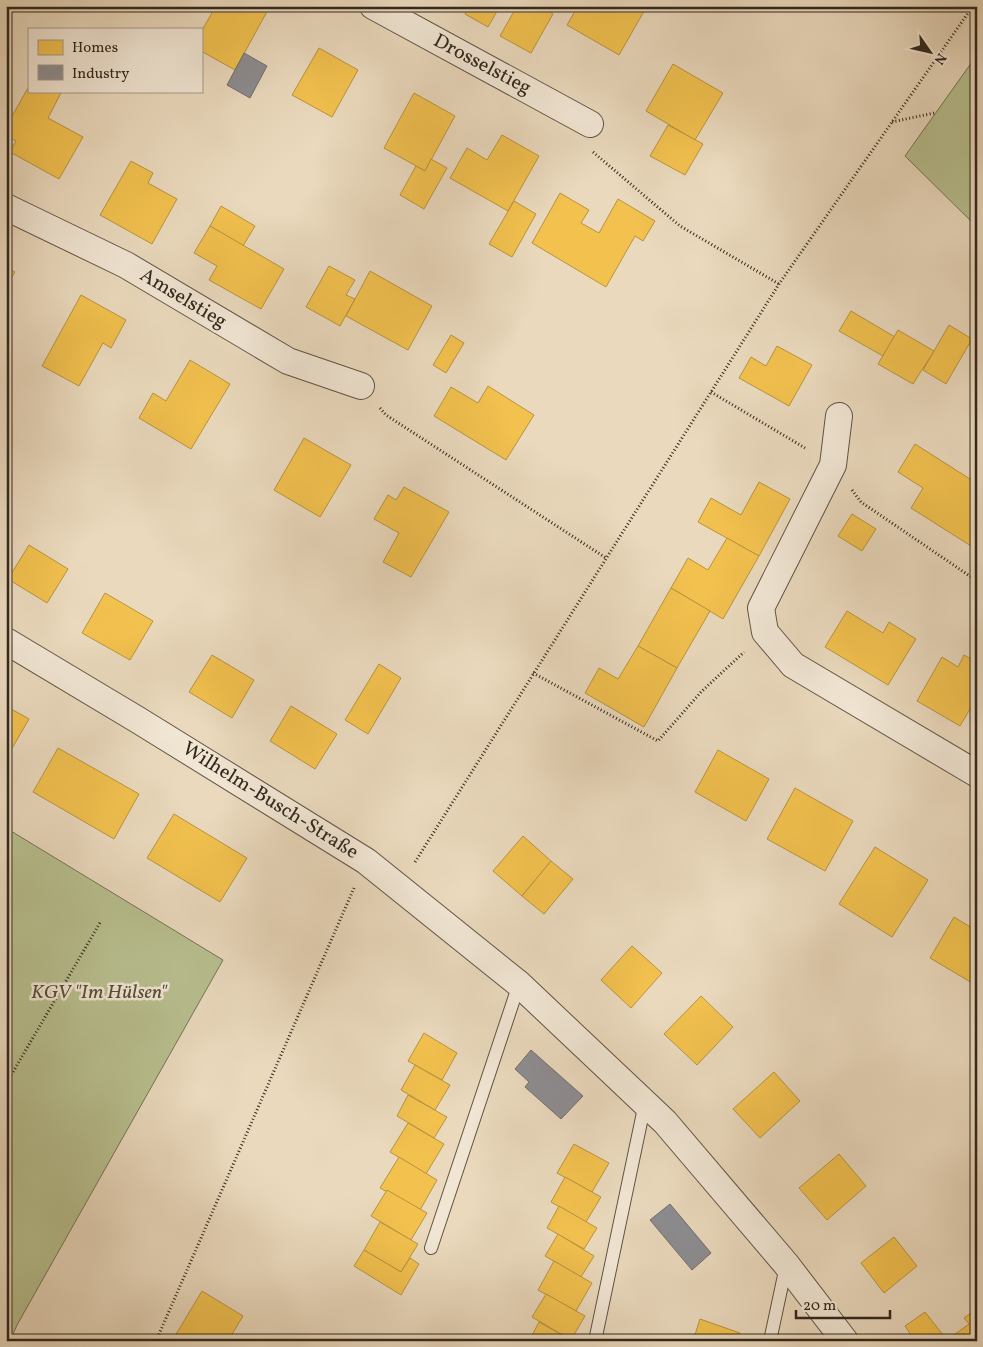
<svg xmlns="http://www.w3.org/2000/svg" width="983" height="1347" font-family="Vollkorn,serif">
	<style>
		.green { fill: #b8bf8f; stroke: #747456 }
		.homes { fill: #f2c14e; stroke: #b8933f }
		.industry { fill: #8d8d92; stroke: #716f6f }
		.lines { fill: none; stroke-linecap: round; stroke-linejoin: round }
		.lane-casing { stroke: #5f5445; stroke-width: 14 }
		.street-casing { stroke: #5f5445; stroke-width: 28 }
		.path { stroke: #31281d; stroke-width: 3; stroke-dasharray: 1 2.5; stroke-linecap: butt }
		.lane { stroke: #f1e6d4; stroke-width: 12 }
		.street { stroke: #f1e6d4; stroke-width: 26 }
		.labels { text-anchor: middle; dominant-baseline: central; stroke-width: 5; stroke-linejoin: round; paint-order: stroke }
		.street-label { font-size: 20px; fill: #31281d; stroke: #f1e6d4 }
		.park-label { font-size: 20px; font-style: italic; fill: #534e3a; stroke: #f1e6d4 }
	</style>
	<rect width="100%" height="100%" fill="#ead9bd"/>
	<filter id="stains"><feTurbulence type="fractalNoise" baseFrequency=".004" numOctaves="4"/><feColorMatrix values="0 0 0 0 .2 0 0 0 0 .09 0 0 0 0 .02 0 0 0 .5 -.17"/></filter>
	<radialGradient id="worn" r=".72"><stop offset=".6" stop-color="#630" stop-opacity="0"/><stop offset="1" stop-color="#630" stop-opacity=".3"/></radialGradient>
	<!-- green -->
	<g class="green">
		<polygon points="977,55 977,227 905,156"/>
		<polygon points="6,828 223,960 17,1325 10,1341 6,1341"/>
	</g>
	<!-- homes -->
	<g class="homes">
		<polygon points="216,6 266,6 269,8 235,70 201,51 201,32"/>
		<polygon points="470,6 500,6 488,27 465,14"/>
		<polygon points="517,6 540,6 553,14 531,53 500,36"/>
		<polygon points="578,6 647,6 619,55 567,25"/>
		<polygon points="319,48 358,70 332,117 292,95"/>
		<polygon points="673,64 723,93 695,140 646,111"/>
		<polygon points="29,86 29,91 62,91 48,118 83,137 59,179 10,152 16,141 6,136 6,127"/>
		<polygon points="414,93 455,116 425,171 384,148"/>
		<polygon points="668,125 703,144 685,175 650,156"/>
		<polygon points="502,135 539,156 508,211 450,178 467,148 487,160"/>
		<polygon points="431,159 447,168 424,209 400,195 416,166 425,171"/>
		<polygon points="131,161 153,173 148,183 177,199 152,244 100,215"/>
		<polygon points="560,193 589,210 581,223 599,233 618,199 655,221 643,241 635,236 606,287 532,243"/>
		<polygon points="514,201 536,214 512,257 489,244"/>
		<polygon points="221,206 255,226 243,246 210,226"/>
		<polygon points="210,226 284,269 261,309 209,280 217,266 194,253"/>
		<polygon points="329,266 355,280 346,295 355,299 340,326 306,307"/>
		<polygon points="6,267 15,272 6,287"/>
		<polygon points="370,271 432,306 408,350 346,316"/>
		<polygon points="81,295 126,320 111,348 103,343 79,386 42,366"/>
		<polygon points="851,311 895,337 883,356 839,331"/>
		<polygon points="949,325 972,339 946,384 923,370"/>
		<polygon points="898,330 934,351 913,384 878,364"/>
		<polygon points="451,335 464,343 446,373 433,365"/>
		<polygon points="777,346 812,365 789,406 739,378 751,357 766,366"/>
		<polygon points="190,360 230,384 191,449 139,418 153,393 166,401"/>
		<polygon points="488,386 534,415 506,460 434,416 451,387 478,403"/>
		<polygon points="304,438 351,465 320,517 274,490"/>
		<polygon points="915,444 970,479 977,470 977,537 971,546 911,508 923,488 898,472"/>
		<polygon points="759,482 790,499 759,556 698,522 711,498 741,515"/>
		<polygon points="404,487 449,512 411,577 383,562 399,533 374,519 388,495 396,500"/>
		<polygon points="852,514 876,529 862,551 838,536"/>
		<polygon points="727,538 759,556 723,619 671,588 688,558 708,570"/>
		<polygon points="29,545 68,569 47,603 8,579"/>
		<polygon points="671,588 710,611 677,668 638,646"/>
		<polygon points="105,593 153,621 130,660 82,633"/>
		<polygon points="847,611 883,633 889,622 916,639 888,685 825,647"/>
		<polygon points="638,646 677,668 644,727 585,693 599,668 618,679"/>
		<polygon points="212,655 254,680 232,718 189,692"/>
		<polygon points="964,655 977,662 977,697 960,726 917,701 942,657 958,667"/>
		<polygon points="379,664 401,678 368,734 345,720"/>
		<polygon points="6,706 29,719 7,757 6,757"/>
		<polygon points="291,706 337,734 315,769 270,741"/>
		<polygon points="58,748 139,794 114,839 33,792"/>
		<polygon points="718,750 769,779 746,821 695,792"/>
		<polygon points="795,788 853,821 825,871 767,839"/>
		<polygon points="174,814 247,858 220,902 147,858"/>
		<polygon points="523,836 551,861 522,896 493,871"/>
		<polygon points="875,847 928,880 892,937 839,904"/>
		<polygon points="551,861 573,879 544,914 522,896"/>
		<polygon points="954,917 977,931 977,979 974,984 930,958"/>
		<polygon points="632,946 662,973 631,1008 601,980"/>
		<polygon points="701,996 733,1027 697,1065 664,1034"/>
		<polygon points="424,1033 457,1053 442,1080 408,1061"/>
		<polygon points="415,1065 450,1085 435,1110 401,1090"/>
		<polygon points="774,1072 800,1101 760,1138 733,1109"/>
		<polygon points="408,1095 447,1117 434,1138 397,1116"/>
		<polygon points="408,1123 444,1144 426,1174 390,1152"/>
		<polygon points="574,1144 609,1163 592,1192 557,1173"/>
		<polygon points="839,1154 866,1186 827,1220 799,1188"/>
		<polygon points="399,1157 437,1180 420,1210 380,1188"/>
		<polygon points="565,1177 601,1197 586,1222 551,1202"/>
		<polygon points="387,1190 427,1213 411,1240 371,1216"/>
		<polygon points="559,1206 597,1228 584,1249 547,1228"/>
		<polygon points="380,1222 418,1244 401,1272 364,1250"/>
		<polygon points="558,1234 594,1256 581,1277 545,1256"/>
		<polygon points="894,1237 917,1266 884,1293 861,1263"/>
		<polygon points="364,1250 401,1272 410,1258 419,1264 401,1295 354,1266"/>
		<polygon points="554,1261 592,1283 576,1311 538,1290"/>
		<polygon points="202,1291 243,1316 228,1341 172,1341"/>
		<polygon points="546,1294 585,1316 571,1340 532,1317"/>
		<polygon points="977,1309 977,1341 915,1341 905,1326 925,1312 947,1340 969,1324 964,1318"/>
		<polygon points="700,1319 740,1333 737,1341 693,1341"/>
		<polygon points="539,1322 571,1340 573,1341 529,1341"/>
	</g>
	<!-- industry -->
	<g class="industry">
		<polygon points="244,53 267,66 250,98 227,85"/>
		<polygon points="531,1050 583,1096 561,1119 525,1087 529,1082 515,1069"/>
		<polygon points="670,1204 711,1253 692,1270 650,1220"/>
	</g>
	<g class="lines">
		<!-- lane casing -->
		<g class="lane-casing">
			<g id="lane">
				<polyline points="431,1248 519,984"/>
				<polyline points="595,1341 645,1103"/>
				<polyline points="770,1341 786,1266"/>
			</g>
		</g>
		<!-- street casing -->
		<g class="street-casing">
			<g id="street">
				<polyline points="373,6 590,124"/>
				<polyline points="6,207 126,265 288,361 361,386"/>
				<polyline points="839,416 833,465 761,608 765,632 793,665 977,774"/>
				<polyline points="6,641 138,720 366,861 519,984 665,1122 786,1264 845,1341"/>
			</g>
		</g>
		<!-- path -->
		<g class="path">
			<polyline points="892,122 934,113"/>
			<polyline points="593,152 680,226 779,284"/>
			<polyline points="711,392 805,448"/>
			<polyline points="380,408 386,415 606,558"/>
			<polyline points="852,490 861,502 977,581"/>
			<polyline points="533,673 658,741 701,692 744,652"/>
			<polyline points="415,862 779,284 973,6"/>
			<polyline points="6,1084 101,921"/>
			<polyline points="156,1341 354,888"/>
		</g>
		<!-- lane -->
		<use href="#lane" class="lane"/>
		<!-- street -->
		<use href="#street" class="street"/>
	</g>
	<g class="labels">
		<!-- street labels -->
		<g class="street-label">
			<text transform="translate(482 65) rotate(28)">Drosselstieg</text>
			<text transform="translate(183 299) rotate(31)">Amselstieg</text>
			<text transform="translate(270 801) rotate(32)">Wilhelm-Busch-Straße</text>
		</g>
		<!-- park labels -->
		<g class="park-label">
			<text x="99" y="993">KGV "Im Hülsen"</text>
		</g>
	</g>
	<!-- margin -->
	<rect width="983" height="1347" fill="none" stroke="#ead9bd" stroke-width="25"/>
	<rect x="8" y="8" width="968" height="1332" fill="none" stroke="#31281d" stroke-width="2.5"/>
	<rect x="12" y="12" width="958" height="1322" fill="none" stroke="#31281d"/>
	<!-- legend -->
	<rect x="28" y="28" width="175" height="65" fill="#f1e6d4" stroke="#a49a8b"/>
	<rect x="38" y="40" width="25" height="15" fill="#f2c14e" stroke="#a49a8b"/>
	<text x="72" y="52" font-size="15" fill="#31281d">Homes</text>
	<rect x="38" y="65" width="25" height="15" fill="#8d8d92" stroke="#a49a8b"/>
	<text x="72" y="78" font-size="15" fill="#31281d">Industry</text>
	<!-- north arrow -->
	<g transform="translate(930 52) rotate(124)" stroke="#f1e6d4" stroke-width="4" paint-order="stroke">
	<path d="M0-4L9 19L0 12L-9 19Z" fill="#31281d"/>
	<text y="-8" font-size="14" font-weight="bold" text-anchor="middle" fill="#31281d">N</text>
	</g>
	<!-- scale -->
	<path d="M796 1310v8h94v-8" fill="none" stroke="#31281d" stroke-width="2.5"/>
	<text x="803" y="1310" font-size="15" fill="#31281d" stroke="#f1e6d4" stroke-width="4" paint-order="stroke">20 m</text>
	<rect width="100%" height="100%" filter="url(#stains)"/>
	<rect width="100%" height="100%" fill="url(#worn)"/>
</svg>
